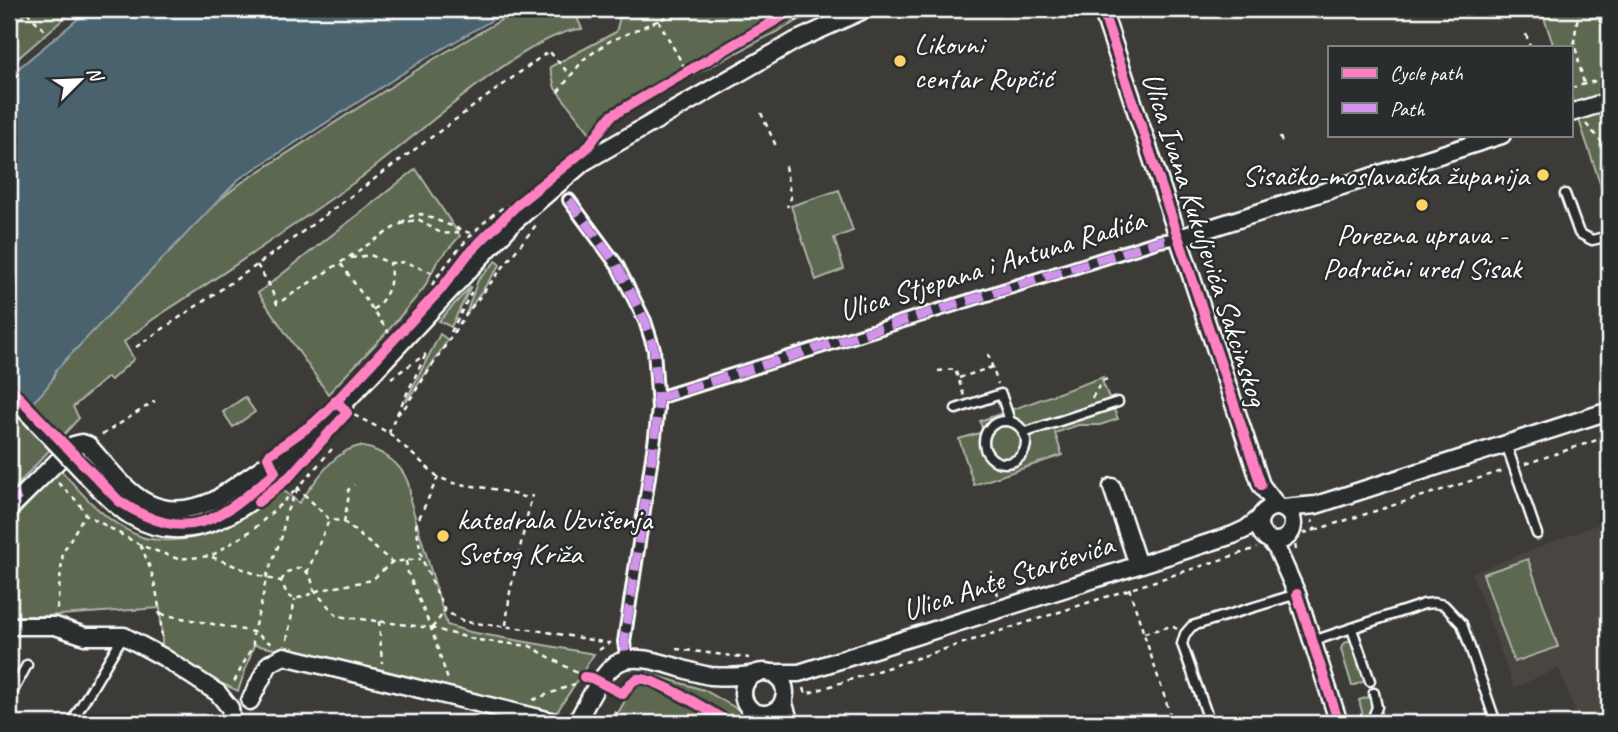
<svg xmlns="http://www.w3.org/2000/svg" width="1618" height="732" font-family="Caveat,sans-serif">
	<style>
		.built { fill: #4a453f }
		.green { fill: #5c6850; stroke: #aeb4a8; stroke-width: 2 }
		.water { fill: #49626e; stroke: #92a1a8; stroke-width: 2 }
		.lines { fill: none; stroke-linecap: round; stroke-linejoin: round }
		.service-casing { stroke: #fff; stroke-width: 13 }
		.pedestrian-casing { stroke: #fff; stroke-width: 16 }
		.minor-casing { stroke: #fff; stroke-width: 21 }
		.path { stroke: #fff; stroke-width: 2.5; stroke-dasharray: 5 5; stroke-linecap: butt }
		.service { stroke: #2a2d2e; stroke-width: 8 }
		.pedestrian { stroke: #2a2d2e; stroke-width: 10 }
		.minor { stroke: #2a2d2e; stroke-width: 16 }
		.minor-bridge-casing { stroke: #fff; stroke-width: 21; stroke-linecap: butt }
		.minor-bridge { stroke: #2a2d2e; stroke-width: 16 }
		.quiet { stroke: #d193ec; stroke-width: 9; stroke-dasharray: 18 9; stroke-linecap: butt }
		.cycleway-casing { stroke: #2a2d2e; stroke-width: 15 }
		.cycleway { stroke: #ff80c0; stroke-width: 10 }
		.poi-dot { fill: #ffd166; stroke: #2a2d2e; stroke-width: 2.5 }
		.labels { text-anchor: middle; dominant-baseline: central; stroke-width: 5; stroke-linejoin: round; paint-order: stroke }
		.poi-label { font-size: 30px; fill: #fff; stroke: #2a2d2e; text-anchor: start }
		.street-label { font-size: 30px; fill: #fff; stroke: #2a2d2e }
	</style>
	<rect width="100%" height="100%" fill="#3d3b38"/>
	<filter id="ink" filterUnits="userSpaceOnUse"><feTurbulence type="fractalNoise" baseFrequency=".0143" numOctaves="2"/><feDisplacementMap in="SourceGraphic" scale="14" xChannelSelector="R" yChannelSelector="G"/><feConvolveMatrix kernelMatrix="1 2 1 2 8 2 1 2 1" color-interpolation-filters="sRGB"/></filter>
	<g filter="url(#ink)">
		<!-- built -->
		<polygon class="built" points="1609,520 1609,723 1579,723 1559,668 1514,688 1472,573"/>
		<!-- green -->
		<g class="green">
			<polygon points="9,9 14,9 20,18 31,9 75,9 9,66"/>
			<path d="M 520,9 L 581,9 L 576,15 L 582,29 C 529,30 407,145 359,179 C 291,228 221,275 152,320 L 124,342 L 134,359 L 111,380 L 107,377 L 73,407 L 79,418 L 9,494 L 9,376 L 57,329 L 241,183 L 434,59 Z"/>
			<polygon points="622,9 820,9 639,104 590,133 555,88 550,67 616,32"/>
			<polygon points="1541,9 1609,9 1609,210 1571,96 1571,47 1554,47"/>
			<polygon points="416,169 460,236 437,262 424,288 387,332 328,394 258,293"/>
			<polygon points="839,190 853,231 834,238 844,269 816,280 791,206"/>
			<polygon points="496,261 500,265 466,314 478,280"/>
			<polygon points="471,286 451,327 439,321"/>
			<polygon points="440,334 448,340 407,401 406,400"/>
			<polygon points="1103,377 1102,381 1118,419 1100,425 1078,425 1055,433 1062,455 974,485 959,439 983,432 980,421"/>
			<polygon points="245,397 255,412 233,427 223,412"/>
			<path d="M 360,446 C 387,451 412,471 410,500 L 447,625 L 470,632 L 594,654 L 555,715 L 383,670 L 254,645 L 238,691 L 163,657 L 160,608 L 45,616 L 9,616 L 9,525 L 60,469 C 83,495 108,525 142,537 C 148,540 156,539 163,540 C 209,543 248,516 283,490 L 299,503 C 316,482 332,451 360,446 Z"/>
			<polygon points="1528,559 1558,647 1514,662 1483,574"/>
			<polygon points="1349,641 1355,644 1368,680 1352,686 1341,649 1343,644"/>
			<polygon points="647,673 704,690 762,723 741,723 675,685"/>
			<polygon points="639,684 673,695 722,723 612,723 632,689"/>
			<polygon points="1372,696 1375,707 1369,723 1365,723 1359,700"/>
		</g>
		<!-- water -->
		<path class="water" d="M 90,9 L 511,9 L 425,59 L 239,179 L 56,370 C 53,388 22,411 9,424 L 9,76 Z"/>
		<g class="lines">
			<!-- service casing -->
			<g class="service-casing">
				<g id="service">
					<polyline points="1565,194 1579,233 1592,240 1609,236"/>
					<polyline points="956,409 1001,394 1010,421"/>
					<circle cx="1005" cy="442" r="21"/>
					<polyline points="1023,433 1118,402"/>
					<polyline points="1506,444 1537,534"/>
					<polyline points="1352,629 1370,681"/>
					<polyline points="1313,641 1424,604 1434,603 1444,605 1462,624 1496,723"/>
					<polyline points="9,698 27,665"/>
					<polyline points="71,723 123,636"/>
					<polyline points="1199,723 1209,720"/>
					<polyline points="1210,723 1182,644 1185,634 1192,626 1297,594"/>
					<polyline points="1371,723 1377,707 1374,693"/>
				</g>
			</g>
			<!-- pedestrian casing -->
			<g class="pedestrian-casing">
				<g id="pedestrian">
					<polyline points="569,200 617,265 645,321 654,349 658,408 655,437 624,642 627,659"/>
					<polyline points="658,398 1159,241 1179,238"/>
				</g>
			</g>
			<!-- minor casing -->
			<g class="minor-casing">
				<g id="minor">
					<polyline points="1102,9 1261,485 1278,507"/>
					<polyline points="1571,113 1609,101"/>
					<polyline points="1179,238 1502,135"/>
					<path d="M 94,483 C 106,495 117,508 131,516 C 200,557 273,492 313,439"/>
					<polyline points="1112,487 1138,565"/>
					<circle cx="1276" cy="524" r="17"/>
					<polyline points="1283,508 1316,505 1609,411"/>
					<path d="M 9,509 L 74,445 L 82,443 L 88,445 C 126,488 151,529 215,500 L 323,426 L 514,222 L 584,162 L 795,41 L 866,9"/>
					<polyline points="1270,540 1277,549 1297,594 1339,723"/>
					<polyline points="9,626 55,626 85,636 124,636 163,657 218,693 230,708 232,723"/>
					<circle cx="764" cy="693" r="21"/>
					<polyline points="770,673 799,673 1233,535 1246,529 1260,518"/>
					<polyline points="250,701 269,664 284,656 559,723"/>
					<polyline points="783,701 790,723"/>
					<path d="M 576,723 C 587,705 598,677 616,664 C 638,648 685,673 711,676 C 726,677 741,677 755,674"/>
				</g>
			</g>
			<!-- path -->
			<g class="path">
				<polyline points="789,9 799,24"/>
				<polyline points="1579,9 1574,41 1584,84"/>
				<polyline points="1596,9 1609,50"/>
				<polyline points="27,12 47,33"/>
				<polyline points="658,20 687,72"/>
				<polyline points="1526,34 1530,47"/>
				<polyline points="1571,88 1609,77"/>
				<polyline points="558,92 584,59 610,41 685,9"/>
				<polyline points="761,113 776,146"/>
				<polyline points="1586,124 1609,150"/>
				<polyline points="1280,137 1283,145"/>
				<polyline points="785,166 791,198 787,207"/>
				<polyline points="1293,171 1298,185"/>
				<polyline points="1185,209 1193,212 1195,217"/>
				<polyline points="401,223 411,216 421,214 472,234"/>
				<polyline points="351,258 370,255 390,263 405,262 438,275"/>
				<polyline points="341,264 389,333"/>
				<path d="M 257,265 L 269,284 L 277,304 L 398,225 L 418,219 C 439,231 439,238 464,230"/>
				<path d="M 432,285 C 447,261 484,216 508,205"/>
				<path d="M 373,310 C 388,296 393,284 390,263"/>
				<polyline points="451,332 472,291"/>
				<polyline points="136,347 257,265 549,51 571,76"/>
				<polyline points="988,354 998,384"/>
				<polyline points="938,371 955,369 964,396"/>
				<polyline points="391,378 426,354"/>
				<polyline points="959,378 992,367"/>
				<polyline points="1092,398 1102,381 1110,378"/>
				<polyline points="397,414 426,354"/>
				<polyline points="354,415 389,433 438,477 453,483 499,490 530,499"/>
				<polyline points="389,433 395,417 405,407 464,317 536,225"/>
				<polyline points="102,435 155,401"/>
				<polyline points="332,449 298,488 329,519 344,522 392,562 421,559"/>
				<polyline points="1525,464 1609,436"/>
				<polyline points="438,477 416,525 422,559 445,611 465,622 536,630 608,643"/>
				<polyline points="58,483 79,503 85,514 140,545 178,559 211,556 254,529 298,488 285,515 282,536 266,578 262,601 253,632 253,645 232,686"/>
				<polyline points="344,522 349,495 348,490 354,485"/>
				<polyline points="1315,530 1502,471"/>
				<path d="M 140,545 C 156,576 160,606 162,640"/>
				<polyline points="1296,550 1295,543 1301,534 1315,530 1312,520"/>
				<polyline points="212,557 266,578 281,581 288,596 295,599 311,594 313,589 337,616 431,628 477,640 530,646 584,677"/>
				<polyline points="406,561 408,573 431,628 448,680"/>
				<polyline points="991,571 998,595"/>
				<polyline points="307,573 329,520"/>
				<path d="M 281,581 L 287,572 L 300,568 C 309,571 313,580 313,589"/>
				<polyline points="1129,588 1173,723"/>
				<polyline points="316,591 372,580 392,562"/>
				<polyline points="57,609 63,552 85,514"/>
				<polyline points="161,614 253,632 273,645"/>
				<polyline points="379,621 382,663"/>
				<polyline points="506,625 510,592 532,495"/>
				<polyline points="432,628 445,611"/>
				<polyline points="1144,633 1172,626 1177,629"/>
				<polyline points="287,640 295,599"/>
				<polyline points="676,649 749,658"/>
				<polyline points="599,650 611,642"/>
				<polyline points="804,688 806,694 1257,548"/>
				<polyline points="533,700 580,682"/>
				<polyline points="614,712 633,723"/>
			</g>
			<!-- service -->
			<use href="#service" class="service"/>
			<!-- pedestrian -->
			<use href="#pedestrian" class="pedestrian"/>
			<!-- minor -->
			<use href="#minor" class="minor"/>
			<!-- minor-bridge casing -->
			<g class="minor-bridge-casing">
				<polyline id="minor-bridge" points="9,393 94,483"/>
			</g>
			<!-- minor-bridge -->
			<use href="#minor-bridge" class="minor-bridge"/>
			<!-- quiet -->
			<g class="quiet">
				<polyline points="569,200 617,265 645,321 654,349 658,408 655,437 624,642 627,659"/>
				<polyline points="658,398 1159,241 1179,238"/>
				<polyline points="9,501 20,496"/>
			</g>
			<!-- cycleway casing -->
			<g class="cycleway-casing">
				<g id="cycleway">
					<polyline points="1102,9 1261,485"/>
					<path d="M 9,387 L 119,501 C 189,547 220,520 275,472 L 268,457 L 270,454 L 314,423 L 327,411 L 441,289 L 468,254 L 520,202 L 587,148 L 611,116 L 795,9"/>
					<polyline points="258,502 289,477 347,413 336,400"/>
					<polyline points="1297,594 1339,723"/>
					<path d="M 584,677 L 592,678 L 623,694 C 626,689 631,681 637,679 C 651,674 715,715 730,723"/>
				</g>
			</g>
			<!-- cycleway -->
			<use href="#cycleway" class="cycleway"/>
		</g>
	</g>
	<!-- markers -->
	<g class="poi-dot">
		<circle cx="900" cy="61" r="7"/>
		<circle cx="1543" cy="175" r="7"/>
		<circle cx="1422" cy="205" r="7"/>
		<circle cx="443" cy="536" r="7"/>
	</g>
	<g class="labels">
		<!-- poi labels -->
		<g class="poi-label">
			<text x="914" y="44">Likovni<tspan x="914" dy="34">centar Rupčić</tspan></text>
			<text x="1529" y="175" text-anchor="end">Sisačko-moslavačka županija</text>
			<text x="1422" y="234" text-anchor="middle">Porezna uprava -<tspan x="1422" dy="34">Područni ured Sisak</tspan></text>
			<text x="457" y="519">katedrala Uzvišenja<tspan x="457" dy="34">Svetog Križa</tspan></text>
		</g>
		<!-- street labels -->
		<g class="street-label">
			<text transform="translate(1205 239) rotate(72)">Ulica Ivana Kukuljevića Sakcinskog</text>
			<text transform="translate(992 265) rotate(-17)">Ulica Stjepana i Antuna Radića</text>
			<text transform="translate(1008 577) rotate(-18)">Ulica Ante Starčevića</text>
		</g>
	</g>
	<!-- margin -->
	<rect width="1618" height="732" fill="none" stroke="#2a2d2e" stroke-width="35"/>
	<rect x="18" y="18" width="1583" height="697" fill="none" stroke="#fff" stroke-width="2.5" filter="url(#ink)"/>
	<!-- legend -->
	<rect x="1328" y="46" width="245" height="91" fill="#2a2d2e" stroke="#7f8182" stroke-width="2"/>
	<rect x="1342" y="68" width="35" height="10" fill="#ff80c0" stroke="#7f8182" stroke-width="2"/>
	<text x="1390" y="80" font-size="21" fill="#ffffff">Cycle path</text>
	<rect x="1342" y="103" width="35" height="10" fill="#d193ec" stroke="#7f8182" stroke-width="2"/>
	<text x="1390" y="116" font-size="21" fill="#ffffff">Path</text>
	<!-- north arrow -->
	<g transform="translate(80 80) rotate(66)" stroke="#2a2d2e" stroke-width="5" paint-order="stroke">
	<path d="M0-5L12 26L0 18L-12 26Z" fill="#ffffff"/>
	<text y="-10" font-size="19" font-weight="bold" text-anchor="middle" fill="#ffffff">N</text>
	</g>
</svg>
